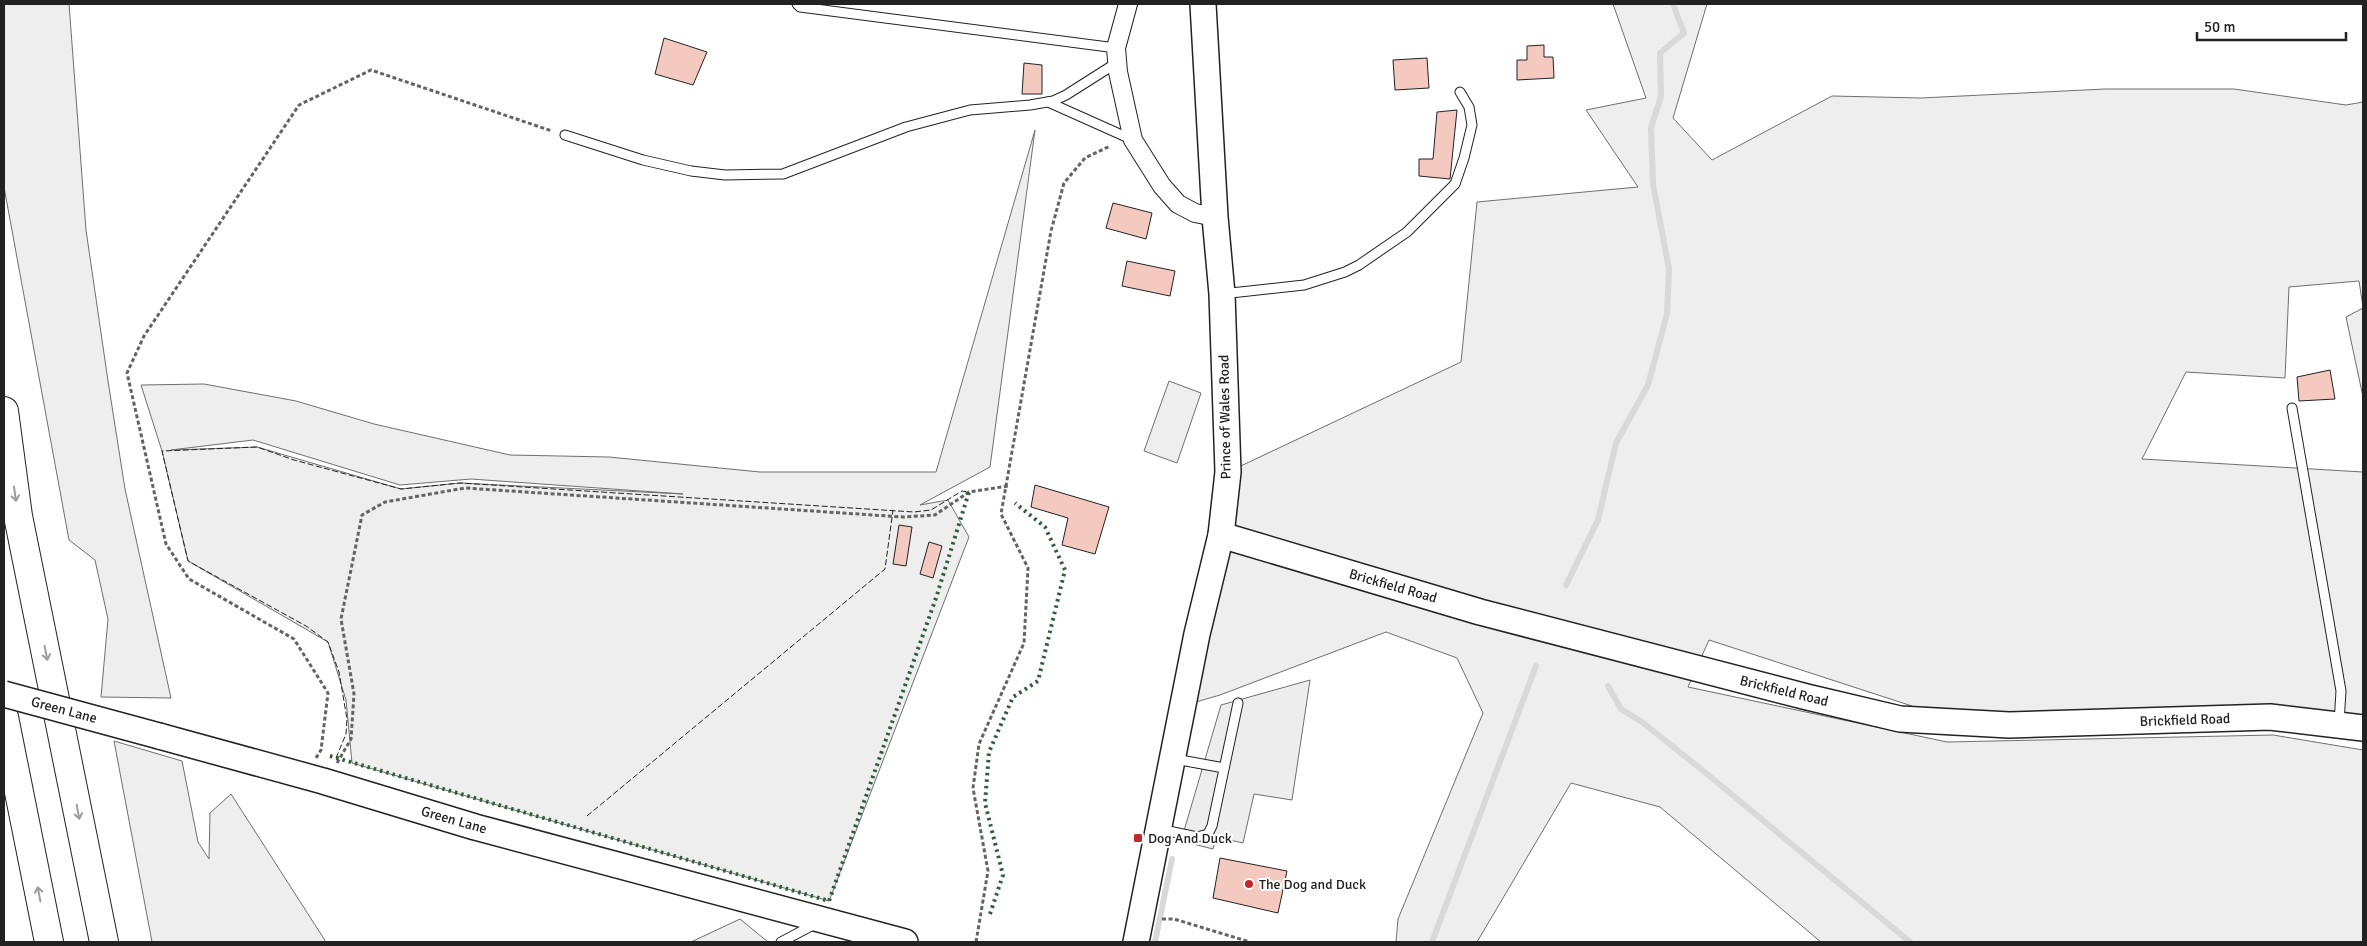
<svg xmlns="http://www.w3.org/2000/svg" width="2367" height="946" font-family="Signika,sans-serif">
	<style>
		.green { fill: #eee; stroke: #6f6f6f; fill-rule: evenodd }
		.parking { fill: #ededed; stroke: #6f6f6f }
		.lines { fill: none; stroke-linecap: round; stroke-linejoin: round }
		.stream { stroke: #d9d9d9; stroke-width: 6 }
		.building { fill: #f3c9c0; stroke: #222 }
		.lane-casing { stroke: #222; stroke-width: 11 }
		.street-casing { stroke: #222; stroke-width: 20 }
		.secondary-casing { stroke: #222; stroke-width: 28 }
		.highway-casing { stroke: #222; stroke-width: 30 }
		.path { stroke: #646464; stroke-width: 3; stroke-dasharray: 4 2.5; stroke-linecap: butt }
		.lane { stroke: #fff; stroke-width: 9 }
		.street { stroke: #fff; stroke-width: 18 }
		.secondary { stroke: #fff; stroke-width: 25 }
		.highway { stroke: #fff; stroke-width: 28 }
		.secondary-bridge-casing { stroke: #222; stroke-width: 28; stroke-linecap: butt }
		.secondary-bridge { stroke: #fff; stroke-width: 25 }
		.hedge { stroke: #2f5e38; stroke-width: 4; stroke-dasharray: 2.5 4; stroke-linecap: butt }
		.fence { stroke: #222; stroke-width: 1; stroke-dasharray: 6 2.5; stroke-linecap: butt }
		.oneway { stroke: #9c9c9c }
		.poi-dot { fill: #c62828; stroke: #fff; stroke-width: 2 }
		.labels { text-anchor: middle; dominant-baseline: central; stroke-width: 4; stroke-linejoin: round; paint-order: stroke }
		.street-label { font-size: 14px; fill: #222; stroke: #fff }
		.poi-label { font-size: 14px; fill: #222; stroke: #fff; text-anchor: start }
	</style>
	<rect width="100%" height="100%" fill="#fff"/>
	<!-- green -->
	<g class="green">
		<polygon points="4,4 69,4 86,230 108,381 125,489 171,698 101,697 108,619 95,560 69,540 4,187"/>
		<polygon points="1613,4 1707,4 1673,118 1712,160 1832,96 1921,98 2105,89 2234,89 2346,105 2363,102 2363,307 2359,281 2289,287 2285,378 2186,372 2142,459 2363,472 2363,728 1900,719 1912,706 1709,640 1688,687 1947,742 2273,735 2363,750 2363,942 1821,942 1660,807 1571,783 1477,942 1396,942 1398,919 1483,713 1457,658 1386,632 1220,695 1182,706 1228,472 1461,362 1477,202 1638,187 1586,110 1646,98"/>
		<path d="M 1035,130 L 990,467 L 920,505 L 948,500 L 969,537 L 829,901 L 352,763 L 346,700 L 328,642 L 188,561 L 162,451 L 141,385 L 204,384 L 296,401 L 374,424 L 510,455 L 609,457 L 760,472 L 936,472 ZM 253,440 L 400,485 L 471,479 L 683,494 L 460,483 L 401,489 L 257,447 L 171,450 Z"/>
		<polygon points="2363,308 2363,397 2346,317"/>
		<polygon points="1169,381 1201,393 1177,463 1144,451"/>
		<polygon points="114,741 182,761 198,842 209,859 210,813 231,794 326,942 152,942"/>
		<polygon points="740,919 768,942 691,942"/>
	</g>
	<!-- parking -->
	<polygon class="parking" points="1310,680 1292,800 1254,794 1243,843 1216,837 1213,849 1181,841 1221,705"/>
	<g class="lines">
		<!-- stream -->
		<g class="stream">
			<polyline points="1566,585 1598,520 1616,443 1648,385 1667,314 1669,269 1653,184 1651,128 1661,96 1660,53 1684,33 1673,4"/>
			<polyline points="1608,686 1621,709 1642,722 1696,765 1910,942"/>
			<polyline points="1155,942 1172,859"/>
			<polyline points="1432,942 1536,666"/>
		</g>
	</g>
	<!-- building -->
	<g class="building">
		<polygon points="664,38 707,52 693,85 655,74"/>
		<polygon points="1544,45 1544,57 1553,57 1554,78 1517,80 1517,60 1527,60 1527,46"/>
		<polygon points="1427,58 1429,88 1395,90 1393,60"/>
		<polygon points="1024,63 1042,65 1042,94 1022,94"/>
		<polygon points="1457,110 1450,179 1419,176 1419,159 1433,159 1437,112"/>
		<polygon points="1113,203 1152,213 1146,239 1106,228"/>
		<polygon points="1127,261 1175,271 1170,296 1122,286"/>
		<polygon points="2330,370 2335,399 2299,401 2297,377"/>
		<polygon points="1035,485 1109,507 1095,554 1062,545 1068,518 1031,507"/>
		<polygon points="899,525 912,527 906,566 893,564"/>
		<polygon points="929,542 942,546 933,578 920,574"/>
		<polygon points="1220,858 1287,871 1278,913 1213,898"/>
	</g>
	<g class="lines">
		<!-- lane casing -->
		<g class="lane-casing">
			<g id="lane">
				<polyline points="797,4 800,7 1116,48"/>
				<polyline points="1048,102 1133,140"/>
				<polyline points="565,135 643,160 691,171 725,175 783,174 906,127 970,110 1030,105 1053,101 1066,95 1118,62"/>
				<polyline points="1222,294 1304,285 1345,272 1359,265 1407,232 1455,184 1464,158 1472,125 1469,107 1460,92"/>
				<polyline points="2292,408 2341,691 2339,723"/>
				<polyline points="1175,759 1224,768"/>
				<polyline points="1159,829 1197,837 1208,834 1212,826 1238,703"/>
				<polyline points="781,942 815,924"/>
			</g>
		</g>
		<!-- street casing -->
		<g class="street-casing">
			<polyline id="street" points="1128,4 1116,48 1118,72 1133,140 1162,186 1178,204 1195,213 1215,217"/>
		</g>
		<!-- secondary casing -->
		<g class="secondary-casing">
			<g id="secondary">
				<polyline points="1221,535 1480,612 1807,697 1900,719 2009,725 2270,717 2363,728"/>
				<polyline points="159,736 323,781 475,827 905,942"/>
				<polyline points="1136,942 1197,634 1221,535 1228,472 1222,294 1215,217 1203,4"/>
			</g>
		</g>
		<!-- highway casing -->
		<g class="highway-casing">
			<g id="highway">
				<polyline points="4,411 18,516 104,942"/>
				<polyline points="4,717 49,942"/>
			</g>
		</g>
		<!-- path -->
		<g class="path">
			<polyline points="316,758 321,750 328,693 294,639 189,579 166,544 127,373 144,336 299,105 371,70 552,131"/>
			<polyline points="337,763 351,739 354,694 341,619 362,515 385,502 465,488 903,517 935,515 969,492 1008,486"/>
			<polyline points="1162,919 1174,919 1250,942"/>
			<polyline points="976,942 988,871 973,788 979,744 1024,643 1028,568 1001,514 1051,231 1064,183 1085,158 1110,146"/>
		</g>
		<!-- lane -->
		<use href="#lane" class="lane"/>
		<!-- street -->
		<use href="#street" class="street"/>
		<!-- secondary -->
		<use href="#secondary" class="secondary"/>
		<!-- highway -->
		<use href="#highway" class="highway"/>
		<!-- secondary-bridge casing -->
		<g class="secondary-bridge-casing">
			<polyline id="secondary-bridge" points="4,694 159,736"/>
		</g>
		<!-- secondary-bridge -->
		<use href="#secondary-bridge" class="secondary-bridge"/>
		<!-- hedge -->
		<g class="hedge">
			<polyline points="330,756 829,901 936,598 969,492"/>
			<polyline points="990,914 1003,875 985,803 989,752 1013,697 1038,681 1065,570 1045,527 1015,503"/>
		</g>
		<!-- fence -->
		<g class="fence">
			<polyline points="336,758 346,734 347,719 339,672 328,642 306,626 188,561 162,451 257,447 294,460 401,489 460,483 914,512 931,510 962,491 969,492"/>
			<polyline points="587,816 885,569 893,510"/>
		</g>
	</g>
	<!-- one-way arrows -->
	<defs><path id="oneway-shaft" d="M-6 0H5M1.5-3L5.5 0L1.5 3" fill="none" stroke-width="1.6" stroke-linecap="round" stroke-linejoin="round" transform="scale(1.25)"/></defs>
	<g class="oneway">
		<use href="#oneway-shaft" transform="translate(15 494) rotate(82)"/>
		<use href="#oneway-shaft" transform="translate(46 653) rotate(79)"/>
		<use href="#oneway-shaft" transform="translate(78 812) rotate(79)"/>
		<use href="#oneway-shaft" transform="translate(39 894) rotate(-101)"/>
	</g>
	<!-- markers -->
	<g class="poi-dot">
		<rect x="1133" y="833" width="10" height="10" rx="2.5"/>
		<circle cx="1249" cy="884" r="5"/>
	</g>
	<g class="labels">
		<!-- street labels -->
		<g class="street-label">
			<text transform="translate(1225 417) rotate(-91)">Prince of Wales Road</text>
			<text transform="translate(1393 586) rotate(16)">Brickfield Road</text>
			<text transform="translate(1784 691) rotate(14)">Brickfield Road</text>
			<text transform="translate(64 710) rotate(15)">Green Lane</text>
			<text transform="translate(2185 720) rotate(-2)">Brickfield Road</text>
			<text transform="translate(454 820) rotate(16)">Green Lane</text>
		</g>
		<!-- poi labels -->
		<g class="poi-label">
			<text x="1148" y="838">Dog And Duck</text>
			<text x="1259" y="884">The Dog and Duck</text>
		</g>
	</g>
	<!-- border -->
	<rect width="2367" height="946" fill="none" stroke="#222222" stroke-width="10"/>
	<!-- scale -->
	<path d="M2197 32v8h149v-8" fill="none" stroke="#222222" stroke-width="2.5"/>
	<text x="2204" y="32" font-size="15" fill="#222222" stroke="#ffffff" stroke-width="4" paint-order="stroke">50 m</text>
</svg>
